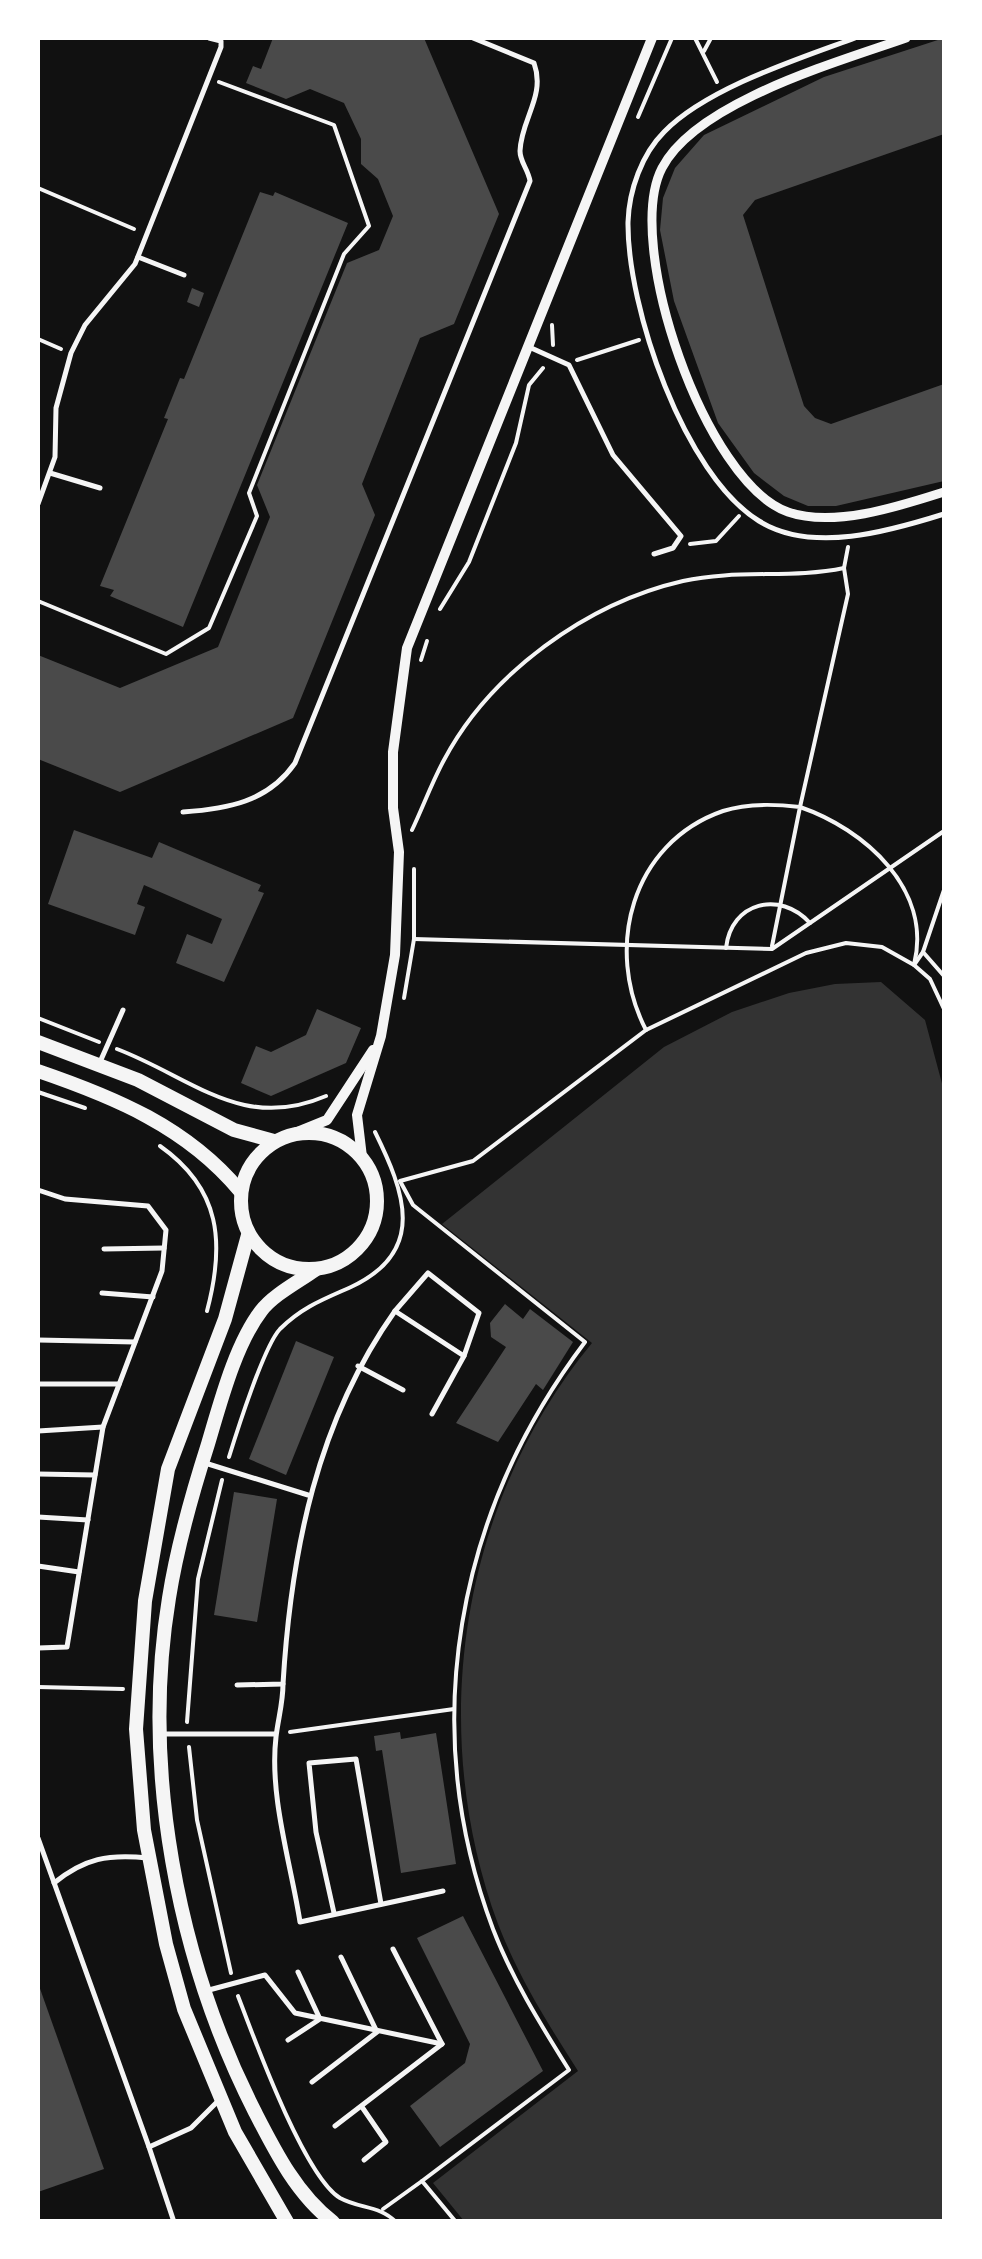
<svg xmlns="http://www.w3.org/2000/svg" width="982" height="2259" font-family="'Exo 2',sans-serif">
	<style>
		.water { fill: #333 }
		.building { fill: #4a4a4a }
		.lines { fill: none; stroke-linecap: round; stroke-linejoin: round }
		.path { stroke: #f5f5f5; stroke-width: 4 }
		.service { stroke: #f5f5f5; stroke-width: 5 }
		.pedestrian { stroke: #f5f5f5; stroke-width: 9 }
		.minor { stroke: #f5f5f5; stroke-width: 10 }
		.tertiary { stroke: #f5f5f5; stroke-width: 14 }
	</style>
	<rect width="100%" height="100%" fill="#111"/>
	<!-- water -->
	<path class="water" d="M 881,982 L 925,1020 L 944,1091 L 944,2221 L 464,2221 L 433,2183 L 578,2071 C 548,2024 518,1976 498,1924 C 426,1729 460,1503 592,1343 L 442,1224 L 664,1047 L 732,1012 L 789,993 L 835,984 Z"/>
	<!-- building -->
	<g class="building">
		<polygon points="273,38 424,38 499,214 454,324 420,338 362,484 375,515 293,718 120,792 38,759 38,655 120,688 218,647 270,517 257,485 347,263 379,250 393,216 378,179 361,164 361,139 344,103 310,89 286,99 246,83 253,66 261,69"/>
		<polygon points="944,38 944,134 755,200 743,215 804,406 815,418 831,424 944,384 944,481 836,506 808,506 784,496 754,473 718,423 674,301 660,230 663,198 675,168 704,135 824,77"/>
		<polygon points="260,192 273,196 275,192 348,223 183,627 110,596 114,590 100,586 168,419 164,418 180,378 184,379"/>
		<polygon points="192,288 204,293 199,307 187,302"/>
		<polygon points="74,830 152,858 159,842 261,885 258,891 264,893 224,982 176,963 187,934 212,944 222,919 144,885 137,904 145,907 135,935 48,904"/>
		<polygon points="317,1009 361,1028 346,1063 271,1096 241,1083 256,1046 271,1052 306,1035"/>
		<polygon points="505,1304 523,1319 530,1309 573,1342 543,1390 536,1384 498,1442 456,1423 506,1347 491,1337 490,1323"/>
		<polygon points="296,1341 334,1357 286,1475 249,1459"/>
		<polygon points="234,1492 277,1499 257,1622 214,1615"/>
		<polygon points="400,1732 401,1739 436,1733 456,1864 401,1873 382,1750 376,1751 374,1736"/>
		<polygon points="463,1916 543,2071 440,2147 410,2106 465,2063 470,2044 417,1938"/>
		<polygon points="38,1983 104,2169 38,2192"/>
	</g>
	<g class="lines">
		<!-- path -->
		<g class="path">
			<polyline points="695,38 717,82"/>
			<polyline points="704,51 711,38"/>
			<polyline points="638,117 672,38"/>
			<polyline points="38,188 134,229"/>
			<polyline points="552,325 553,345"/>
			<polyline points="38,339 61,349"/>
			<polyline points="577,360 639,340"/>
			<polyline points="690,544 716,541 739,516"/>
			<path d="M 848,547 L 844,568 L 848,594 L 800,807 C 864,829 933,889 914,965 L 930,979 L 944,1009"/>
			<polyline points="38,601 166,654 209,628 257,516 249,493 344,254 369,226 334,125 219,82"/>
			<polyline points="440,609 469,562 516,443 529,385 543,368"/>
			<polyline points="421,660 427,641"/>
			<path d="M 412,830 C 423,807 432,782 444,760 C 490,673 587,603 683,581 C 736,569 792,579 844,568"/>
			<polyline points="944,890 923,952 944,976"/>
			<polyline points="414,939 772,949 944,831"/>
			<path d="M 726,948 C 731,902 780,890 810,923"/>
			<polyline points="404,998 414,939 414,869"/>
			<polyline points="38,1018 99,1042"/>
			<path d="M 646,1030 C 604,949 631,843 723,811 C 747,803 775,804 800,807 L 772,946"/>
			<path d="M 117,1049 C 193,1078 242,1132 326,1096"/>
			<polyline points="38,1092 85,1108"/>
			<path d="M 160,1146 C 221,1189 225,1243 207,1311"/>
			<path d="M 229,1457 C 237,1431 264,1346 280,1329 C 302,1307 324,1299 351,1287 C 428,1251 404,1191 375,1132"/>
			<polyline points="38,1687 123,1689"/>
			<polyline points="187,1722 198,1579 222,1480"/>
			<polyline points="290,1732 454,1709"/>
			<polyline points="189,1747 197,1820 231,1973"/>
			<path d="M 238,1996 C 254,2038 304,2176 340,2198 C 360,2209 379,2205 396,2222"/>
			<polyline points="383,2209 422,2181"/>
			<path d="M 456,2222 L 422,2181 L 569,2070 C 541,2025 512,1979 493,1929 C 417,1726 456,1513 585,1342 L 413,1205 L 400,1181 L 473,1161 L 646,1030 L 806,953 L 846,943 L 882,947 L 914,965 L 923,952"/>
		</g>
		<!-- service -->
		<g class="service">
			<path d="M 855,38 C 798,59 707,88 664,132 C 642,154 629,190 628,222 C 627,307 684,475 759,521 C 812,554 890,531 944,514"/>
			<polyline points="138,257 184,275"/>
			<polyline points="529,347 569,365 613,455 681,536 673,548 654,554"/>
			<polyline points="50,473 100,488"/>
			<polyline points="38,504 55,457 56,408 71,353 85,325 135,264 221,47 221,41 209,38"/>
			<path d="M 183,812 C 227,809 268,802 295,763 L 530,181 C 528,169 520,162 520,151 C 521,119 546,96 534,63 L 473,38"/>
			<polyline points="100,1062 123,1010"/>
			<polyline points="38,1190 65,1199 148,1206 166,1230 162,1271 103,1427 67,1647 38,1648"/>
			<polyline points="104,1249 164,1248"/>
			<polyline points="102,1293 153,1297"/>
			<polyline points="395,1311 428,1273 479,1313 464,1356"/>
			<polyline points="38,1340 135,1342"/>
			<polyline points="358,1366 403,1390"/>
			<polyline points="38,1384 119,1384"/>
			<polyline points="38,1431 103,1427"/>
			<polyline points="205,1463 308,1495"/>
			<polyline points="38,1474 95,1475"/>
			<polyline points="38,1517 88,1520"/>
			<polyline points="38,1566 79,1572"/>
			<path d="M 283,1684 C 283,1703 278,1719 276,1737 C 269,1796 291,1864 300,1922 L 443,1891"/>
			<path d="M 237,1685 L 283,1684 C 291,1551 317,1421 395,1311 L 464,1356 L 432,1414"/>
			<polyline points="163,1734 275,1734"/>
			<polyline points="38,1838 149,2147"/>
			<path d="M 54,1883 C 85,1858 108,1854 148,1858"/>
			<polyline points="334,1913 316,1832 309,1763 356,1759 381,1904"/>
			<polyline points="393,1949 442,2044"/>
			<polyline points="209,1990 265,1975 295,2013 442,2044"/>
			<polyline points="288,2040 320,2019 298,1972"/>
			<polyline points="312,2082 377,2032 341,1957"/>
			<polyline points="362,2107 386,2142 364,2160"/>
			<polyline points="335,2126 442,2044"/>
			<polyline points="174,2222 149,2147 191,2128 219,2100"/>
		</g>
		<!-- pedestrian -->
		<path class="pedestrian" d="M 906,38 C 838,62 696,102 662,168 C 623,243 705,483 788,512 C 834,528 900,506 944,492"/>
		<!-- minor -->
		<g class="minor">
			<polyline points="295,1133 327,1120 373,1050"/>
			<polyline points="362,1157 357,1115 381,1036 395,955 399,852 393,808 393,752 407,648 652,38"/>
		</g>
		<!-- tertiary -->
		<g class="tertiary">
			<polyline points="38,1042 138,1080 234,1130 274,1141"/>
			<path d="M 38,1071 C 114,1097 187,1127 240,1191"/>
			<circle cx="309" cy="1201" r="68"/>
			<polyline points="248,1235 225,1319 168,1469 145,1601 136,1729 144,1830 166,1944 184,2009 235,2132 287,2222"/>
			<path d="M 315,1270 C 298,1282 273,1295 261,1311 C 235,1345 220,1404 208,1444 C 192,1494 177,1547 169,1598 C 141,1768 177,1959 255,2112 C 275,2151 297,2195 333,2222"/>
		</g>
	</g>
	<!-- border -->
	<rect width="982" height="2259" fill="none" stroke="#ffffff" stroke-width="80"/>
</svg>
